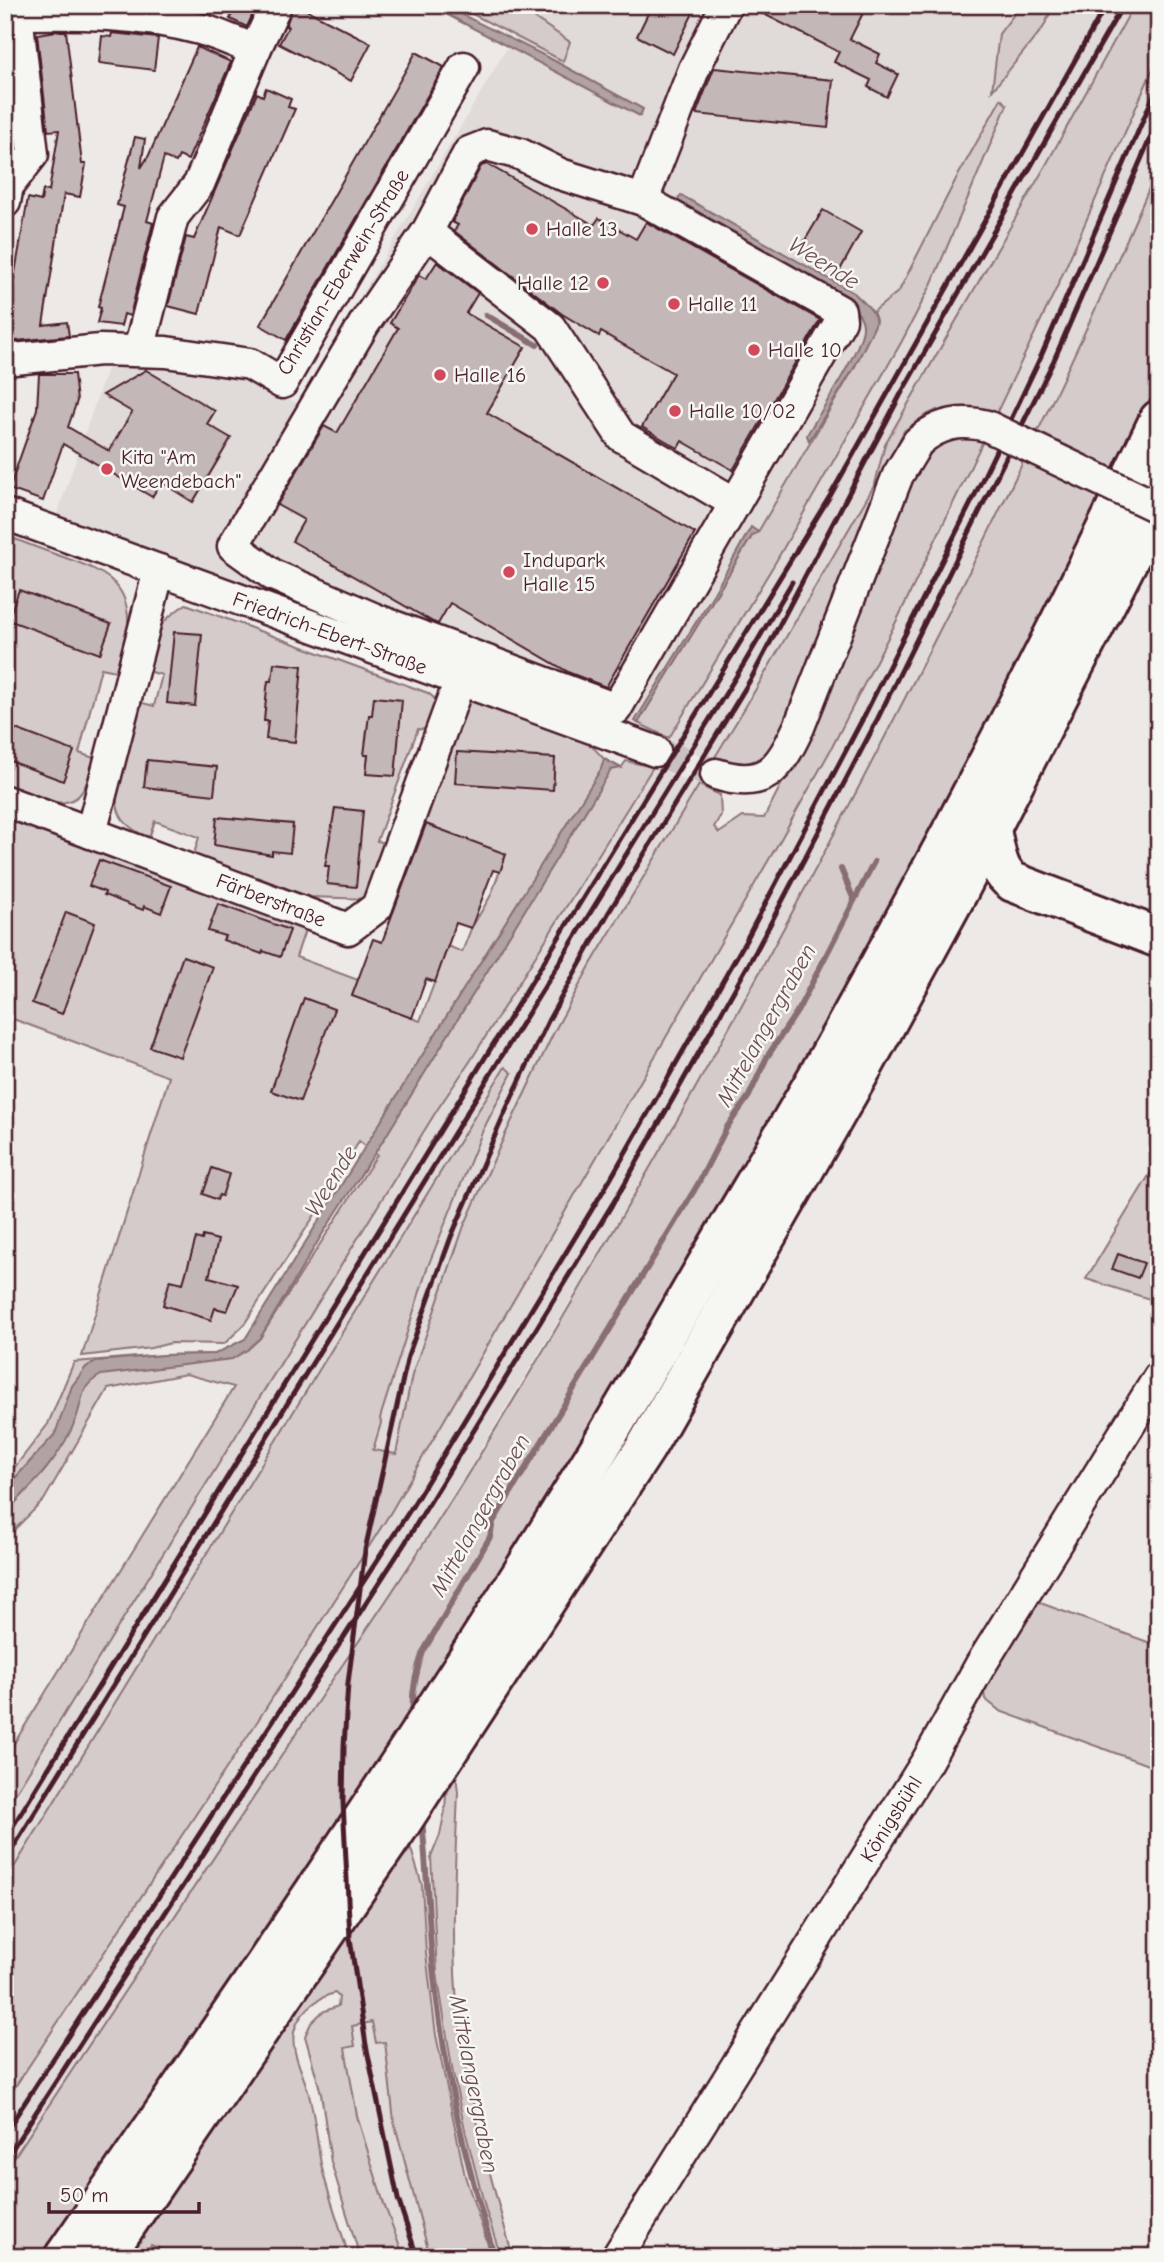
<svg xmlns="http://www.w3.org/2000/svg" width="1164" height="2262" font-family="'Comic Neue',sans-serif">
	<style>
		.built { fill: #e0dad8 }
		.green { fill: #d4cbca; stroke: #8f757a; stroke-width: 2 }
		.water { fill: #b1a2a3; stroke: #886e73; stroke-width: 2 }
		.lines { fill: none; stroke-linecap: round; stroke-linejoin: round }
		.stream { stroke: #886e73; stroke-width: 6 }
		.building { fill: #c4b7b7; stroke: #4a1f2b; stroke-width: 2 }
		.minor-tunnel { stroke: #ccc1c1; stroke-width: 30; stroke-dasharray: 30 15; stroke-linecap: butt }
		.minor-casing { stroke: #4a1f2b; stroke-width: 35 }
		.highway-casing { stroke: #4a1f2b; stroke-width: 44 }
		.minor { stroke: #f6f6f2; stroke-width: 30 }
		.highway { stroke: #f6f6f2; stroke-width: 38 }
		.rail { stroke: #4a1f2b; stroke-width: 5 }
		.minor-bridge-casing { stroke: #4a1f2b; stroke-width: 35; stroke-linecap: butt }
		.minor-bridge { stroke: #f6f6f2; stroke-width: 30 }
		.poi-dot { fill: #d1495b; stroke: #f6f6f2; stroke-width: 2.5 }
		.labels { text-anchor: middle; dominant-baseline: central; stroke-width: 5; stroke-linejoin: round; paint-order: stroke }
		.poi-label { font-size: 21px; fill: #4a1f2b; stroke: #f6f6f2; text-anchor: start }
		.street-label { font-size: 21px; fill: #4a1f2b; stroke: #f6f6f2 }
		.water-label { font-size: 23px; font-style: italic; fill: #6e4d55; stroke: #f6f6f2 }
	</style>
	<rect width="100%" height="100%" fill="#ece9e6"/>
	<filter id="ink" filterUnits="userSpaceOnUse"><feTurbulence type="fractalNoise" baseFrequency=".0143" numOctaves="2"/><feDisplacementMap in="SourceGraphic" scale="14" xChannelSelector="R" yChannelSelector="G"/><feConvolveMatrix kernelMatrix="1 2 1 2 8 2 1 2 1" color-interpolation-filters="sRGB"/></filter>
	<g filter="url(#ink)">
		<!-- built -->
		<g class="built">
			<polygon points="455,5 1134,5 1046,165 885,444 875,484 746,706 712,762 669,738 586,710 56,518 109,363 238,371 298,404 514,36"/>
			<polygon points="1159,55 1159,165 1129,236 1038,431 920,670 842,823 755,983 630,1203 450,1500 373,1622 366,1978 376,2043 385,2042 394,2121 430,2257 404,2257 384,2204 357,2116 345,2048 355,2046 346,1981 333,1679 5,2171 5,2102 256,1725 369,1474 381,1423 380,1419 315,1378 5,1882 5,1810 437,1110 471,1060 653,767 699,785 554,1032 464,1226 412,1375 389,1479 384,1522 782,837 830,751 899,616 1057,287"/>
		</g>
		<!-- green -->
		<g class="green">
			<polygon points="455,5 515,5 570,42 563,61"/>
			<polygon points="1021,5 1054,5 1043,28 992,91 999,34"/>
			<path d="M 1134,5 L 1159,5 L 1159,55 L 1057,287 L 899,616 L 830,751 L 782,837 L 391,1512 L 255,1725 L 5,2102 L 5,1882 L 505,1067 L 512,1073 L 483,1130 L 428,1266 L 380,1418 L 381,1423 L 373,1450 L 396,1454 L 412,1375 L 464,1226 L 504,1137 L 554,1032 L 591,964 L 699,785 L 720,795 L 721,815 L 714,827 L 719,833 L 743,817 L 764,818 L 787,773 L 913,470 L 927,450 L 930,452 L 947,441 L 937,410 L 924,416 L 904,431 L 896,447 L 788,731 C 761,760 753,769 712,762 L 746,706 L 875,484 L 885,444 L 1046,165 Z"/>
			<polygon points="1001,99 1007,105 931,285 902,341 775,563 669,738 638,723 752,536 758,532 854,368 875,325 876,320 873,312 899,291 955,181"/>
			<path d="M 1159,165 L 1159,382 L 1117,471 L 886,924 L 661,1318 L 443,1668 L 333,1834 L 41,2257 L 5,2257 L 5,2171 L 332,1680 C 463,1493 578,1294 691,1096 C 785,929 874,761 960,590 C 1030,450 1098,309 1159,165 Z"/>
			<path d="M 15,539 C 32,546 49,552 66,558 C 100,570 129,581 128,623 C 128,639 120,656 116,671 L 101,668 L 79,753 L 94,758 C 91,768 89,780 83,790 C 67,817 27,793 5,785 L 5,569 Z"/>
			<path d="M 186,604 L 428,693 L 434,698 L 441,712 L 434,730 L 418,729 L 377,841 L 392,844 L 369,899 L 310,897 L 194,854 L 199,837 L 155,821 L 149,838 C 125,827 114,816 117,789 L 139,702 L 154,706 L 162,675 L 147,671 C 156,633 152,627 186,604 Z"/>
			<polygon points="477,697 579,732 604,759 621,768 626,761 653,767 471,1060 437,1110 5,1810 5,1758 234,1387 186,1374 108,1389 44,1500 5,1539 5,1480 48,1424 74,1362 164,1355 215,1354 247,1350 260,1338 377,1155 359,1141 340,1176 243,1326 224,1344 171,1343 151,1348 82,1356 169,1077 5,1016 5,816 306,927 296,957 358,980 352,996 420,1021 448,946 462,952 471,929 491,895 506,854 425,824 422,825 466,700"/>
			<polygon points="1159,1159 1159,1302 1086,1279"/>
			<polygon points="1032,1600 1159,1646 1159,1769 1000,1711 985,1699 983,1686"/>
			<path d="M 456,1775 L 458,1792 C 455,1869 450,1946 459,2022 C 469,2102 491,2179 513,2257 L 501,2257 L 486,2211 L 466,2134 L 453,2074 L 437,1973 L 431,1857 L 440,1835 L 445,1810 L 446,1795 Z"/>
			<path d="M 411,1849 L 422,1885 L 426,1953 L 436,2035 L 465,2176 L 492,2257 L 430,2257 L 394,2121 L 385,2042 L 376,2043 L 372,2022 L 352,2026 L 355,2046 L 345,2048 L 357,2116 L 384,2204 L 404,2257 L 360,2257 L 331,2162 L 321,2093 L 305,2036 L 311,2023 L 322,2012 L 338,2006 L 339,1997 L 335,1993 C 317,1997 298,2014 294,2032 C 290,2052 305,2076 309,2095 C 315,2117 317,2141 321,2164 C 328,2195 340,2226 349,2257 L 181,2257 L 151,2245 L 143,2257 L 121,2257 L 320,1970 L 399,1861 Z"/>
		</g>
		<!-- water -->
		<g class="water">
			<polygon points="429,5 443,5 553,60 643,109 640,116"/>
			<path d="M 681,195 L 854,293 C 863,302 878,312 875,325 L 854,368 L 809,441 L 807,435 C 819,413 864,347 863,326 C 863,317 855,309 849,303 L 677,201 Z"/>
			<polygon points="751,527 758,532 752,536 638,723 635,721 714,593"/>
			<path d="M 604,759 L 621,768 L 611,770 L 386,1136 L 323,1233 L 260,1338 L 247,1350 L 232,1359 L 101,1375 C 80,1387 84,1395 77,1416 C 63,1455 34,1484 5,1513 L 5,1489 L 55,1434 L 72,1386 L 86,1367 L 98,1361 L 164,1355 L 215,1354 L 245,1339 L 601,769 Z"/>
		</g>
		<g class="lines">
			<!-- stream -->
			<g class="stream">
				<polyline points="486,315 537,345"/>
				<polyline points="841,869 854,900"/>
				<path d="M 413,1718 C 411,1694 415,1674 423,1652 L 490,1537 L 493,1522 L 698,1184 L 727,1127 L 749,1096 L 767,1057 L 798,1010 L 874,862"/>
				<path d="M 422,1819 C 426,1862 428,1905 431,1947 C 440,2050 464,2159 495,2257"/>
			</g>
		</g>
		<!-- building -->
		<g class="building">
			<polygon points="236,5 257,5 247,27 230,19"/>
			<polygon points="293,5 297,5 371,43 351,81 279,44 288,27 286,26"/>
			<polygon points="652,5 697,5 673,54 637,36"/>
			<polygon points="746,5 867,5 850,39 880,54 876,63 898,74 887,97 868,87 871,80 834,62 839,52"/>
			<polygon points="57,31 66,31 82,164 86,164 80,197 64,194 43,325 67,322 69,336 5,342 5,330 28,198 41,201 43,190 49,191 59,130 48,131 37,34"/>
			<polygon points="112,33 158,38 154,70 99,63 102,36 111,37"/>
			<polygon points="197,47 231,62 188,160 179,156 176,162 164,157 147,221 153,223 130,316 124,314 121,326 97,323 101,308 98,307 124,207 117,205 135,137 145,139 141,168 149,155"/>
			<polygon points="416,52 444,67 286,340 260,325"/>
			<polygon points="714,68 833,80 828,128 696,114"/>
			<polygon points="266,88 291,99 288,107 295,109 240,235 221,227 199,314 168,306 186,237 194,239 257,93 263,96"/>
			<polygon points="487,164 594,225 599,218 636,239 646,222 820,320 733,470 682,441 678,448 642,427 673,373 601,332 599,336 562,314 454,231 458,225 452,222 481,166"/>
			<polygon points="823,210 861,232 840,270 801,247"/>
			<polygon points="437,262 478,293 466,313 525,347 487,413 695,533 606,687 570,673 450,603 438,624 433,622 292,541 304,520 277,505 324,426 337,433 398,328 390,323 419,275 426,279"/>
			<polygon points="146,370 215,411 207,424 231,438 193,502 161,482 152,497 63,444 43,501 9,489 37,409 39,374 74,374 77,401 68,427 109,451 132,412 103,395"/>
			<polygon points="19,590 111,624 100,654 8,620"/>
			<polygon points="174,632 202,634 195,706 167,703"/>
			<polygon points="274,663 302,666 295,742 266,739 268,721 264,721 267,688 268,681 272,681"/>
			<polygon points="374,697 402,700 395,776 366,774 368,755 364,755 369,715 372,715"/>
			<polygon points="5,725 74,751 63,781 5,759"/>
			<polygon points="457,752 555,758 553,790 455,783"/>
			<polygon points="147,760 217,767 214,795 144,787"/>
			<polygon points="335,808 363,811 356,887 327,884 329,866 325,866"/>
			<polygon points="217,817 293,824 290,853 272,851 272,855 214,845"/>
			<polygon points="426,824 506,854 500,872 493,870 471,928 456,923 435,982 426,979 412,1018 352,996 373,939 382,942"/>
			<polygon points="99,860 171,886 161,913 144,906 143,910 104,895 105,892 89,886"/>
			<polygon points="218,904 290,930 280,957 263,951 262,954 223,940 225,936 208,931"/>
			<polygon points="66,912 95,923 62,1014 32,1003"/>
			<polygon points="183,956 213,967 180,1057 150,1047"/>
			<polygon points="304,998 334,1009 300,1101 271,1091"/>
			<polygon points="212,1168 229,1174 222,1196 219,1195 217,1200 203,1194"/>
			<polygon points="203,1236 218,1240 209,1277 238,1285 227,1311 215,1308 211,1320 163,1305 170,1280 183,1283 196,1238 202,1240"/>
			<polygon points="1118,1254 1144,1263 1138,1278 1112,1269"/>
		</g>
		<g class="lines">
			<!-- minor-tunnel -->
			<polyline class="minor-tunnel" points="655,751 716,774"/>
			<!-- minor casing -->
			<g class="minor-casing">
				<g id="minor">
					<path d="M 18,14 C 80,13 139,13 200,29 C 218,34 237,43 255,50"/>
					<polygon points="487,145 520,154 560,174 643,200 840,311 841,320 837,327 616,709 380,621 273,575 233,546 364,324 427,232 469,152"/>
					<polyline points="643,200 694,69 726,5"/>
					<polyline points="5,202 8,186 33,154 16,5"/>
					<polyline points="427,232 550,327 621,436 735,503"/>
					<polyline points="139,350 173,217 199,184 255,50 276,5"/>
					<polyline points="5,360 100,350 166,352 250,364 282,383 464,67"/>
					<polyline points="5,514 655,751"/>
					<polyline points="159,570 91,833 348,929 377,907 460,680"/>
					<path d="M 716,774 C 766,790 779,769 799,727 L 898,475 L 918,442"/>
					<polyline points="5,801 91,833"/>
					<polyline points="617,2257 927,1761 980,1666 1159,1377"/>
				</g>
			</g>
			<!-- highway casing -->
			<g class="highway-casing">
				<g id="highway">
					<path d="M 991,831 C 996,849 996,871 1013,882 L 1159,938"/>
					<path d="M 64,2257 C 246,1995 427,1731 593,1459 C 630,1398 666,1335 702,1273 C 745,1199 790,1126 832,1051 C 948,844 1057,634 1159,420"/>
					<polyline points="104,2257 397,1829 646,1447 866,1061 957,894 1159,500"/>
				</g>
			</g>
			<!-- minor -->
			<use href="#minor" class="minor"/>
			<!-- highway -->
			<use href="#highway" class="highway"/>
			<!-- rail -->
			<g class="rail">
				<polyline points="5,1839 830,496 1106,5"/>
				<polyline points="5,1861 745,662 792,582"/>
				<polyline points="5,2133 410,1510 611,1178 745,942 862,720 973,499 1042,354 1159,83"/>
				<polyline points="5,2160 405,1543 621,1190 671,1102 756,951 874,726 1054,360 1159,118"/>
				<polyline points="417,2257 398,2199 366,2045 350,1938 343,1802 344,1746 348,1683 365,1550 408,1356 451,1237 506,1110 548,1021 609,912 752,677 902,392 1123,5"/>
			</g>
			<!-- minor-bridge casing -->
			<g class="minor-bridge-casing">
				<path id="minor-bridge" d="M 918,442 C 938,424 960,419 987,426 L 1159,508"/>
			</g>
			<!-- minor-bridge -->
			<use href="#minor-bridge" class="minor-bridge"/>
		</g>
	</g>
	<!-- markers -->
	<g class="poi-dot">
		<circle cx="532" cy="229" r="7"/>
		<circle cx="603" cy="283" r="7"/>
		<circle cx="674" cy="304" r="7"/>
		<circle cx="754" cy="350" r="7"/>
		<circle cx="440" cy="375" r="7"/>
		<circle cx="675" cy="411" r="7"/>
		<circle cx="107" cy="469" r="7"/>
		<circle cx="509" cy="572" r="7"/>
	</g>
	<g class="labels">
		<!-- poi labels -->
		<g class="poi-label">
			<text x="546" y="229">Halle 13</text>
			<text x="589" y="283" text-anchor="end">Halle 12</text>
			<text x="688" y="304">Halle 11</text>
			<text x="768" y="350">Halle 10</text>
			<text x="454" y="375">Halle 16</text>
			<text x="689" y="411">Halle 10/02</text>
			<text x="121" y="457">Kita "Am<tspan x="121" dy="24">Weendebach"</tspan></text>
			<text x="523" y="560">Indupark<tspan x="523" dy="24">Halle 15</tspan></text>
		</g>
		<!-- street labels -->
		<g class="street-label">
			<text transform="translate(343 272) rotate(-59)">Christian-Eberwein-Straße</text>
			<text transform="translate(330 633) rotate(20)">Friedrich-Ebert-Straße</text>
			<text transform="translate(271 900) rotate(21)">Färberstraße</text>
			<text transform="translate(891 1819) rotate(-58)">Königsbühl</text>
		</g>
		<!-- water labels -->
		<g class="water-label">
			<text transform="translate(824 263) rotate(32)">Weende</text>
			<text transform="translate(766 1025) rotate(-61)">Mittelangergraben</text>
			<text transform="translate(331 1181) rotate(-58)">Weende</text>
			<text transform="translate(480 1515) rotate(-61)">Mittelangergraben</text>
			<text transform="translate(474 2084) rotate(79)">Mittelangergraben</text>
		</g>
	</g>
	<!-- margin -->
	<rect width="1164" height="2262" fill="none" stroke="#f6f6f2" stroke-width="28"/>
	<rect x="14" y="14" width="1136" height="2234" fill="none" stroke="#4a1f2b" stroke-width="2.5" filter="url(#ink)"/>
	<!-- scale -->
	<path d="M49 2202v10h150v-10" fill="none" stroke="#4a1f2b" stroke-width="3.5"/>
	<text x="60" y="2202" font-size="21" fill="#4a1f2b" stroke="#f6f6f2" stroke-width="5" paint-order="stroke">50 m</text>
</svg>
